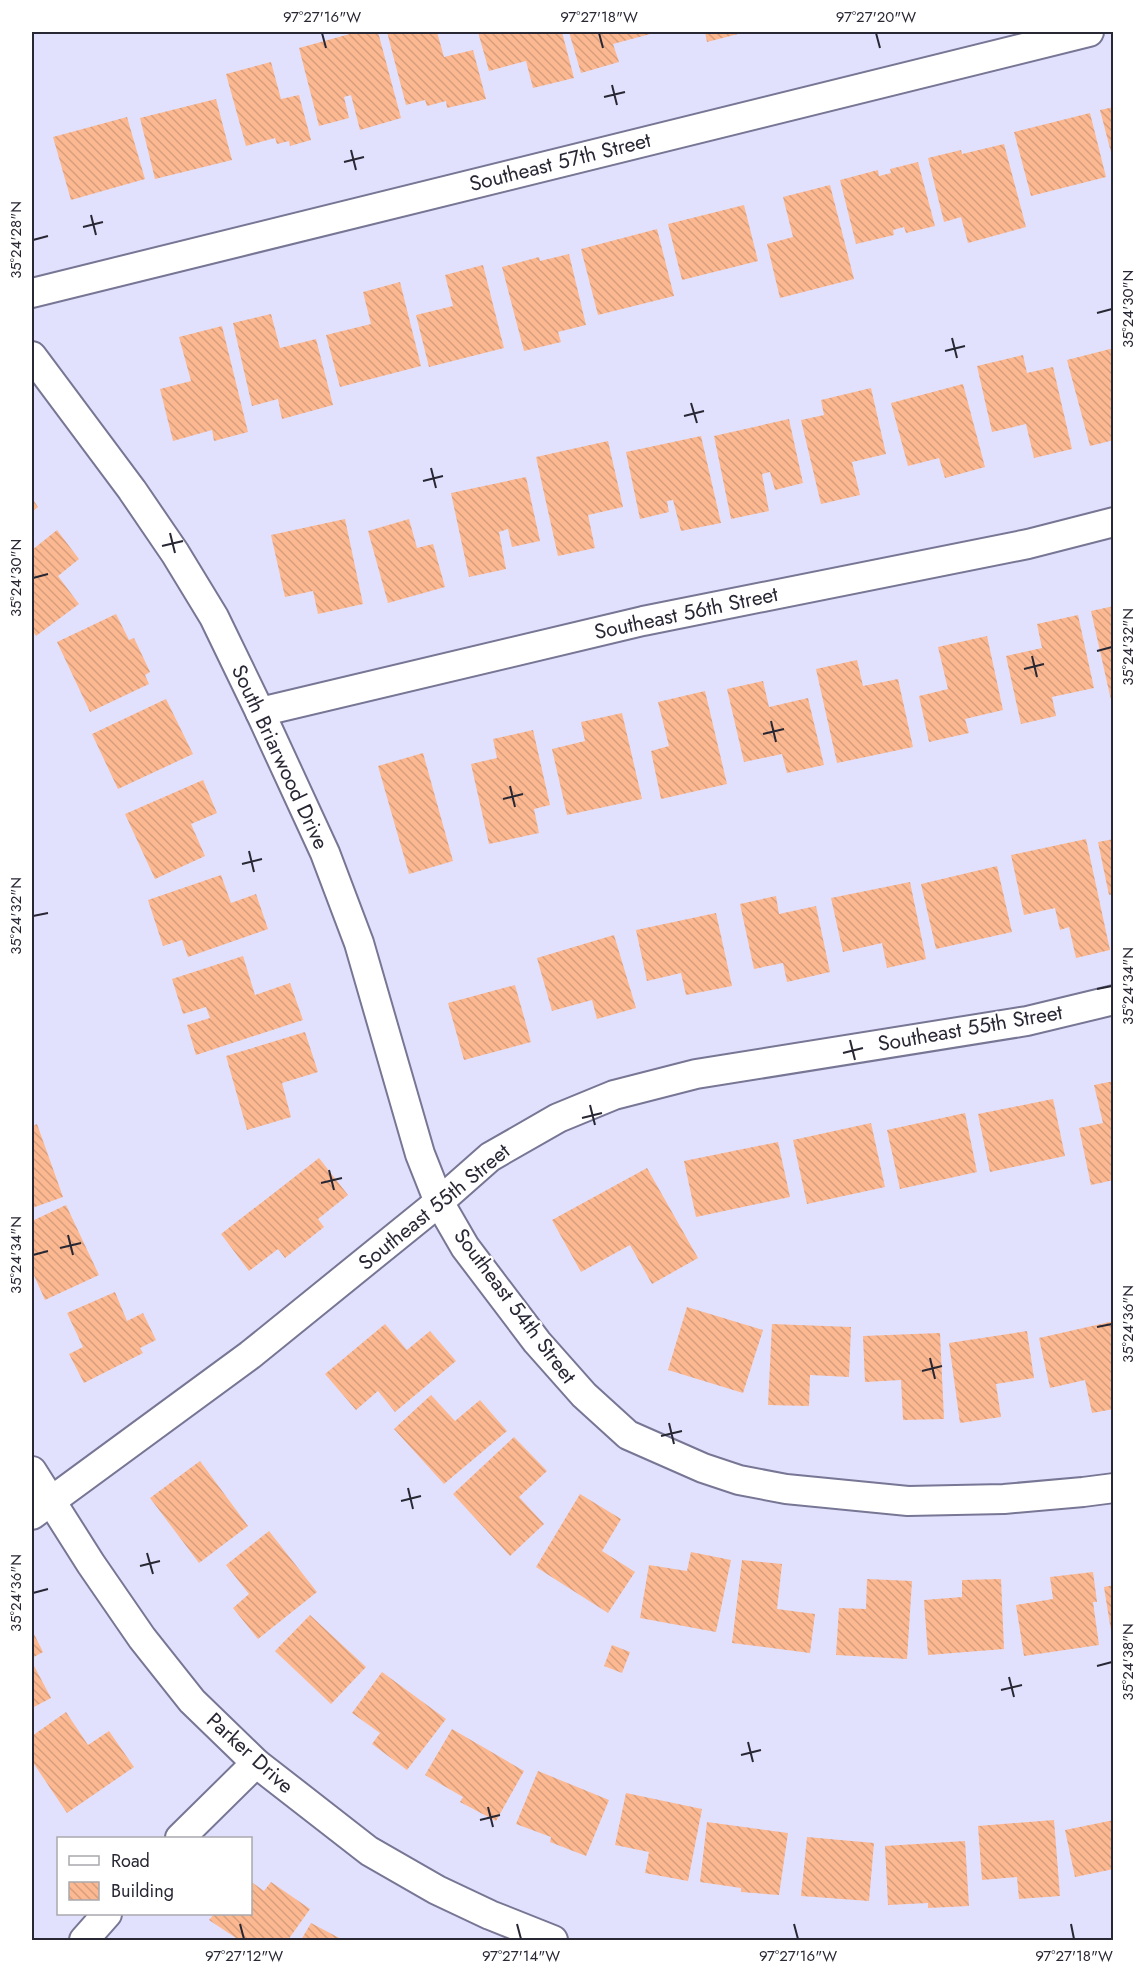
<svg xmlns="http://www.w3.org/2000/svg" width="1145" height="1972" font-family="Jost,sans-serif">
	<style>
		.building { fill: url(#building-back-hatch) }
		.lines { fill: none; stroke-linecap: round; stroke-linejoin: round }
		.minor-casing { stroke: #777694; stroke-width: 32 }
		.minor { stroke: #fff; stroke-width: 28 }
		.ticks { fill: none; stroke: #282734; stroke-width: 2 }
		.labels { text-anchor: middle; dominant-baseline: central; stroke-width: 4.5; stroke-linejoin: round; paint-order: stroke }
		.street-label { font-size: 21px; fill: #282734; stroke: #fff }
		.neatline { fill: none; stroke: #282734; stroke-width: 2 }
		.ticks-label { font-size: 15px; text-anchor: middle; fill: #282734 }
	</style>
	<defs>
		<pattern id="building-back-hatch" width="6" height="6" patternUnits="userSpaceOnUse" patternTransform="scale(1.5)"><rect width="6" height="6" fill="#fbb891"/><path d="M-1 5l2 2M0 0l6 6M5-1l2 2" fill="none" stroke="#d79e7e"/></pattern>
	</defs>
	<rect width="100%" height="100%" fill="#e2e1fd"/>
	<!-- building -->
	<g class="building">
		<polygon points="357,32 378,32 401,118 360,130 351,95 344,97 349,118 319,126 299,48"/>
		<polygon points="387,32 437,32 444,57 473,50 486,99 447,108 446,101 427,106 425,100 406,105"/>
		<polygon points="478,32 562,32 574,78 533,88 526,61 489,71"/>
		<polygon points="569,32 653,32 654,33 613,44 619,62 581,73"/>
		<polygon points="705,32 746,32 707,42"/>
		<polygon points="271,62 281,99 299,95 311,140 290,146 289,141 277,144 275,138 246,146 226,74"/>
		<polygon points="216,99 232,160 155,179 140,118"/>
		<polygon points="1114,107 1114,160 1113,160 1100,110"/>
		<polygon points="1090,113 1106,177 1031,196 1014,132"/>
		<polygon points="127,117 145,179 71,200 53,137"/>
		<polygon points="1004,144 1026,227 968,243 961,217 944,222 928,158 961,150 962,154"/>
		<polygon points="918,162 935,226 906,233 904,227 893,230 894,235 856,244 840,180 878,170 879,176 891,173 890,169"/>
		<polygon points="830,185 854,279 780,298 767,244 793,237 783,197"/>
		<polygon points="744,205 758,261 682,280 668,224"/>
		<polygon points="657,229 674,296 598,315 581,249"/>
		<polygon points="569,254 586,325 558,332 561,342 524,351 502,267 539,257 540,261"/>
		<polygon points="483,265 504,348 429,367 416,315 453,306 445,275"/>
		<polygon points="400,282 421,366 340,387 326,335 371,324 363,292"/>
		<polygon points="271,314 280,348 316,339 333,405 282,419 278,399 252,406 233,323"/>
		<polygon points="222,326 248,432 214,441 212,430 173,441 160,389 191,381 179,337"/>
		<polygon points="1114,348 1114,440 1090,446 1067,360"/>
		<polygon points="1023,355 1027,373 1053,367 1072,449 1034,458 1026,424 992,432 977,366"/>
		<polygon points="963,384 985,467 945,478 939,458 908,466 891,403"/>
		<polygon points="871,388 886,454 852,462 860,495 821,504 801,420 824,415 821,400"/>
		<polygon points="789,419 803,483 775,490 770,472 762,474 769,511 731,519 714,436"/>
		<polygon points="701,436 721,523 681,531 673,500 667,501 669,512 640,519 626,452"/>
		<polygon points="608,441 623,507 588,515 595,548 558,556 536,457"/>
		<polygon points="526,477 540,541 512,547 508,529 499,532 506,569 469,577 451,493"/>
		<polygon points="32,498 38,507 32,512"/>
		<polygon points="345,519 363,604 318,614 313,591 285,597 271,535"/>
		<polygon points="409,519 417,548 433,544 445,587 388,603 368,531"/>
		<polygon points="57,530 79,559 58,576 79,604 36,636 32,630 32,550"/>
		<polygon points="1114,606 1114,699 1111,700 1091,611"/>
		<polygon points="116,614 129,640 134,638 150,672 145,675 149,684 90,712 57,642"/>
		<polygon points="1078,615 1094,688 1052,697 1056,716 1021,724 1006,656 1042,648 1037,624"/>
		<polygon points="987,636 1003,710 965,719 969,733 929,742 919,696 948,689 938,647"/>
		<polygon points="857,660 863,686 898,679 913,747 837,763 816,669"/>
		<polygon points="763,681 769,707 808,698 824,765 787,773 782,754 744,762 727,689"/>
		<polygon points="705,691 727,784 661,799 651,751 669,746 658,702"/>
		<polygon points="166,699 193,754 118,789 92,734"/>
		<polygon points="622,713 642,799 567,815 552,749 585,741 581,722"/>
		<polygon points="533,730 550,805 534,809 539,833 489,844 471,764 497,758 493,739"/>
		<polygon points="423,753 453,861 409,874 378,766"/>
		<polygon points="203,780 217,813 191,824 205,856 155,879 125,814"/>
		<polygon points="1086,839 1110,950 1076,958 1069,927 1060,930 1055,908 1024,915 1011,855"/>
		<polygon points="1114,839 1114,894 1109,895 1098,842"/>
		<polygon points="997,866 1012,932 936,949 921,884"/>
		<polygon points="221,875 231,903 256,894 268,929 188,957 182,940 163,946 148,900"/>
		<polygon points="910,882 926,959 887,968 882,943 843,952 831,898"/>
		<polygon points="776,896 779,914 816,906 830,972 787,982 783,963 754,969 740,904"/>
		<polygon points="716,913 732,986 686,995 681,973 647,981 636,930"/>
		<polygon points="614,935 636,1008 597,1019 592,1000 552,1011 537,958"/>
		<polygon points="243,956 255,995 290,983 303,1020 196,1055 187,1025 210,1018 206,1007 183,1014 172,979"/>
		<polygon points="515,985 531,1042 464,1060 448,1003"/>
		<polygon points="305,1032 318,1072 282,1083 291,1117 247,1130 226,1056"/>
		<polygon points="1114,1081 1114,1180 1091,1185 1079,1128 1103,1123 1094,1085"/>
		<polygon points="1053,1099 1065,1156 990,1172 978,1114"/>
		<polygon points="965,1113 977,1172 900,1189 887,1130"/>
		<polygon points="871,1123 885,1187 807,1204 793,1140"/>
		<polygon points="37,1124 63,1197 32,1208 32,1126"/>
		<polygon points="778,1142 790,1197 696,1217 684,1161"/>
		<polygon points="319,1158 348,1195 318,1219 324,1227 285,1258 278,1249 249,1271 221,1234"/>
		<polygon points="647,1168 698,1258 652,1284 630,1245 581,1272 552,1220"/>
		<polygon points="66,1205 99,1275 45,1300 32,1271 32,1221"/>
		<polygon points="115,1292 127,1321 143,1313 156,1340 140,1348 143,1353 84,1383 69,1354 83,1347 67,1313"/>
		<polygon points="687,1307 763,1330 743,1393 668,1370"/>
		<polygon points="1114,1321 1114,1409 1092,1413 1085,1380 1050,1388 1039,1338"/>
		<polygon points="385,1324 407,1350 430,1331 456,1361 395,1412 378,1391 356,1410 325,1374"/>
		<polygon points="772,1324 851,1327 849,1377 810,1375 809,1406 768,1405"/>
		<polygon points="1027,1331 1034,1378 996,1384 1001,1417 960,1423 949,1343"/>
		<polygon points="940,1333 944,1419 903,1420 901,1380 865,1382 863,1336"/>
		<polygon points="431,1395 455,1421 480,1400 507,1431 444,1484 394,1429"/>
		<polygon points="514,1437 547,1471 519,1497 544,1524 510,1556 453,1494"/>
		<polygon points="200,1461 248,1526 199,1563 150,1498"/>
		<polygon points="580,1494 621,1519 602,1551 635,1572 608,1613 536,1567"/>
		<polygon points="269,1531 317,1592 258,1639 233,1608 249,1594 226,1565"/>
		<polygon points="691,1552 731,1560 716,1632 640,1618 649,1565 687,1571"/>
		<polygon points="742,1560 782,1564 777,1609 815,1614 810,1653 732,1643"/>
		<polygon points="1093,1572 1097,1602 1093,1602 1099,1645 1024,1656 1016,1605 1053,1599 1050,1577"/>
		<polygon points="867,1579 912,1581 907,1659 836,1655 839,1608 866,1609"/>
		<polygon points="1001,1579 1004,1649 928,1655 924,1600 962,1597 962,1580"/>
		<polygon points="1114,1585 1114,1636 1112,1637 1104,1587"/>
		<polygon points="310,1615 366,1667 331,1704 275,1651"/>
		<polygon points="32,1630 43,1652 32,1658"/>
		<polygon points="612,1645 630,1652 622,1673 604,1666"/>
		<polygon points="32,1662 51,1698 32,1708"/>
		<polygon points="382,1672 446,1719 407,1770 372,1744 380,1733 352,1713"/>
		<polygon points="66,1712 88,1745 109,1731 134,1767 67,1813 32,1761 32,1736"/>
		<polygon points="452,1729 524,1771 496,1821 460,1802 463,1797 425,1775"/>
		<polygon points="538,1771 609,1800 586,1856 550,1842 551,1837 516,1824"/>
		<polygon points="626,1793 702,1809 688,1881 645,1873 649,1852 615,1845"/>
		<polygon points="1054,1820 1060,1896 1019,1899 1017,1877 982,1880 978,1826"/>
		<polygon points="1114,1820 1114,1869 1075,1877 1065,1830"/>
		<polygon points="707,1822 788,1833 779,1895 741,1892 741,1888 700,1882"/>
		<polygon points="807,1837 874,1843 869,1901 801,1896"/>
		<polygon points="965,1841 969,1906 928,1908 928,1903 888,1905 885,1846"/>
		<polygon points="250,1881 264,1891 271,1882 310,1909 288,1940 239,1940 209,1920 214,1914 250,1914"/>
		<polygon points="311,1923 343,1940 301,1940"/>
	</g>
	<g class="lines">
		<!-- minor casing -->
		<g class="minor-casing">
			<g id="minor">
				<polyline points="32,293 1089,32"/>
				<polyline points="32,356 132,490 175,553 214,617 260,712 325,853 359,943 420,1154 439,1202 465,1247 537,1342 584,1395 628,1435 703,1468 739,1480 786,1489 908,1501 1004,1499 1083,1492 1114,1488"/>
				<polyline points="260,712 643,621 1028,544 1114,522"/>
				<polyline points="32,1471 91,1564 142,1638 192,1701 256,1763 369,1851 437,1890 490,1915 553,1940"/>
				<polyline points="32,1515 250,1355 439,1202 490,1157 558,1118 614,1095 696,1074 1027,1021 1114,1000"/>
				<polyline points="180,1838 256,1763"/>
				<polyline points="84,1940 107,1914"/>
			</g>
		</g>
		<!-- minor -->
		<use href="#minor" class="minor"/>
	</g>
	<!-- ticks -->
	<path class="ticks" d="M 322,33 L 326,48M 599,33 L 603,48M 876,33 L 880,48M 612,85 L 617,105M 604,97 L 625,92M 351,150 L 356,170M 344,162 L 364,157M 91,215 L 96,235M 83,227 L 103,222M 33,240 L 48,236M 1097,313 L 1112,309M 952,338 L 957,358M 945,351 L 965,346M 691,403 L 697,423M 684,416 L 704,411M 431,468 L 436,488M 423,481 L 443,476M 170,533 L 175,553M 162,546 L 183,541M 33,578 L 48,574M 1097,651 L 1112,647M 1032,656 L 1037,677M 1024,669 L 1044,664M 771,721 L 776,742M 763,734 L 784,729M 510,786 L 515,807M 503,799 L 523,794M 249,851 L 254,872M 242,864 L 262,859M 33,916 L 48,913M 1097,989 L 1112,986M 850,1040 L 855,1060M 843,1053 L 863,1048M 590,1105 L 595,1125M 582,1118 L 602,1113M 329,1170 L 334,1190M 321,1183 L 342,1178M 68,1235 L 73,1255M 60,1248 L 81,1243M 33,1255 L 48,1251M 1097,1327 L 1112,1324M 930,1358 L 935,1379M 922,1371 L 942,1366M 669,1423 L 674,1444M 661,1436 L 682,1431M 408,1488 L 413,1509M 401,1501 L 421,1496M 147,1553 L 153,1574M 140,1566 L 160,1561M 33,1593 L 48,1589M 1097,1666 L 1112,1662M 1009,1677 L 1014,1697M 1001,1690 L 1022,1685M 748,1742 L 753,1762M 741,1755 L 761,1750M 488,1807 L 493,1827M 480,1820 L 500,1815M 240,1924 L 244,1939M 517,1924 L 521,1939M 794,1924 L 798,1939M 1071,1924 L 1074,1939"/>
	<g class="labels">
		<!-- street labels -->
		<g class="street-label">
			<text transform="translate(560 162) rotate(-14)">Southeast 57th Street</text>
			<text transform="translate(686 613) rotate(-12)">Southeast 56th Street</text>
			<text transform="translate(280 757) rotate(65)">South Briarwood Drive</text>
			<text transform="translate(970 1028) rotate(-10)">Southeast 55th Street</text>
			<text transform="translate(434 1207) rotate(-39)">Southeast 55th Street</text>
			<text transform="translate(515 1306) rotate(53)">Southeast 54th Street</text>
			<text transform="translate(250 1753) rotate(42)">Parker Drive</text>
		</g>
	</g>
	<!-- border -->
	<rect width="1145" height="1972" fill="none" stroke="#ffffff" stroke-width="66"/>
	<!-- legend -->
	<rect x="57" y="1837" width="195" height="78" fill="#ffffff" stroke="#a9a9ae" stroke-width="1.5"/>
	<rect x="69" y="1856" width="30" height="9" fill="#ffffff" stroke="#a9a9ae" stroke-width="1.5"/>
	<text x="111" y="1867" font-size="18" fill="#282734">Road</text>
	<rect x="69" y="1882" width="30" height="18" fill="url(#building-back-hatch)" stroke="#a9a9ae" stroke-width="1.5"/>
	<text x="111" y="1897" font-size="18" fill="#282734">Building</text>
	<rect x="33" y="33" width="1079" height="1906" class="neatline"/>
	<g class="ticks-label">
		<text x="322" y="22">97°27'16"W</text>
		<text x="599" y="22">97°27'18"W</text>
		<text x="876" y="22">97°27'20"W</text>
		<text transform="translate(16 240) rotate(-90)" y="5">35°24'28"N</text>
		<text transform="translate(1128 309) rotate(-90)" y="5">35°24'30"N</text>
		<text transform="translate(16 578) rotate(-90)" y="5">35°24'30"N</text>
		<text transform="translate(1128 647) rotate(-90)" y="5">35°24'32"N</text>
		<text transform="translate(16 916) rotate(-90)" y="5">35°24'32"N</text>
		<text transform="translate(1128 986) rotate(-90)" y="5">35°24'34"N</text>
		<text transform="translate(16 1255) rotate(-90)" y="5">35°24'34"N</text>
		<text transform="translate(1128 1324) rotate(-90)" y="5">35°24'36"N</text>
		<text transform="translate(16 1593) rotate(-90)" y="5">35°24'36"N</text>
		<text transform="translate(1128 1662) rotate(-90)" y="5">35°24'38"N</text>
		<text x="244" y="1961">97°27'12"W</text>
		<text x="521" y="1961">97°27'14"W</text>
		<text x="798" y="1961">97°27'16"W</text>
		<text x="1074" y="1961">97°27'18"W</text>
	</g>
</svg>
